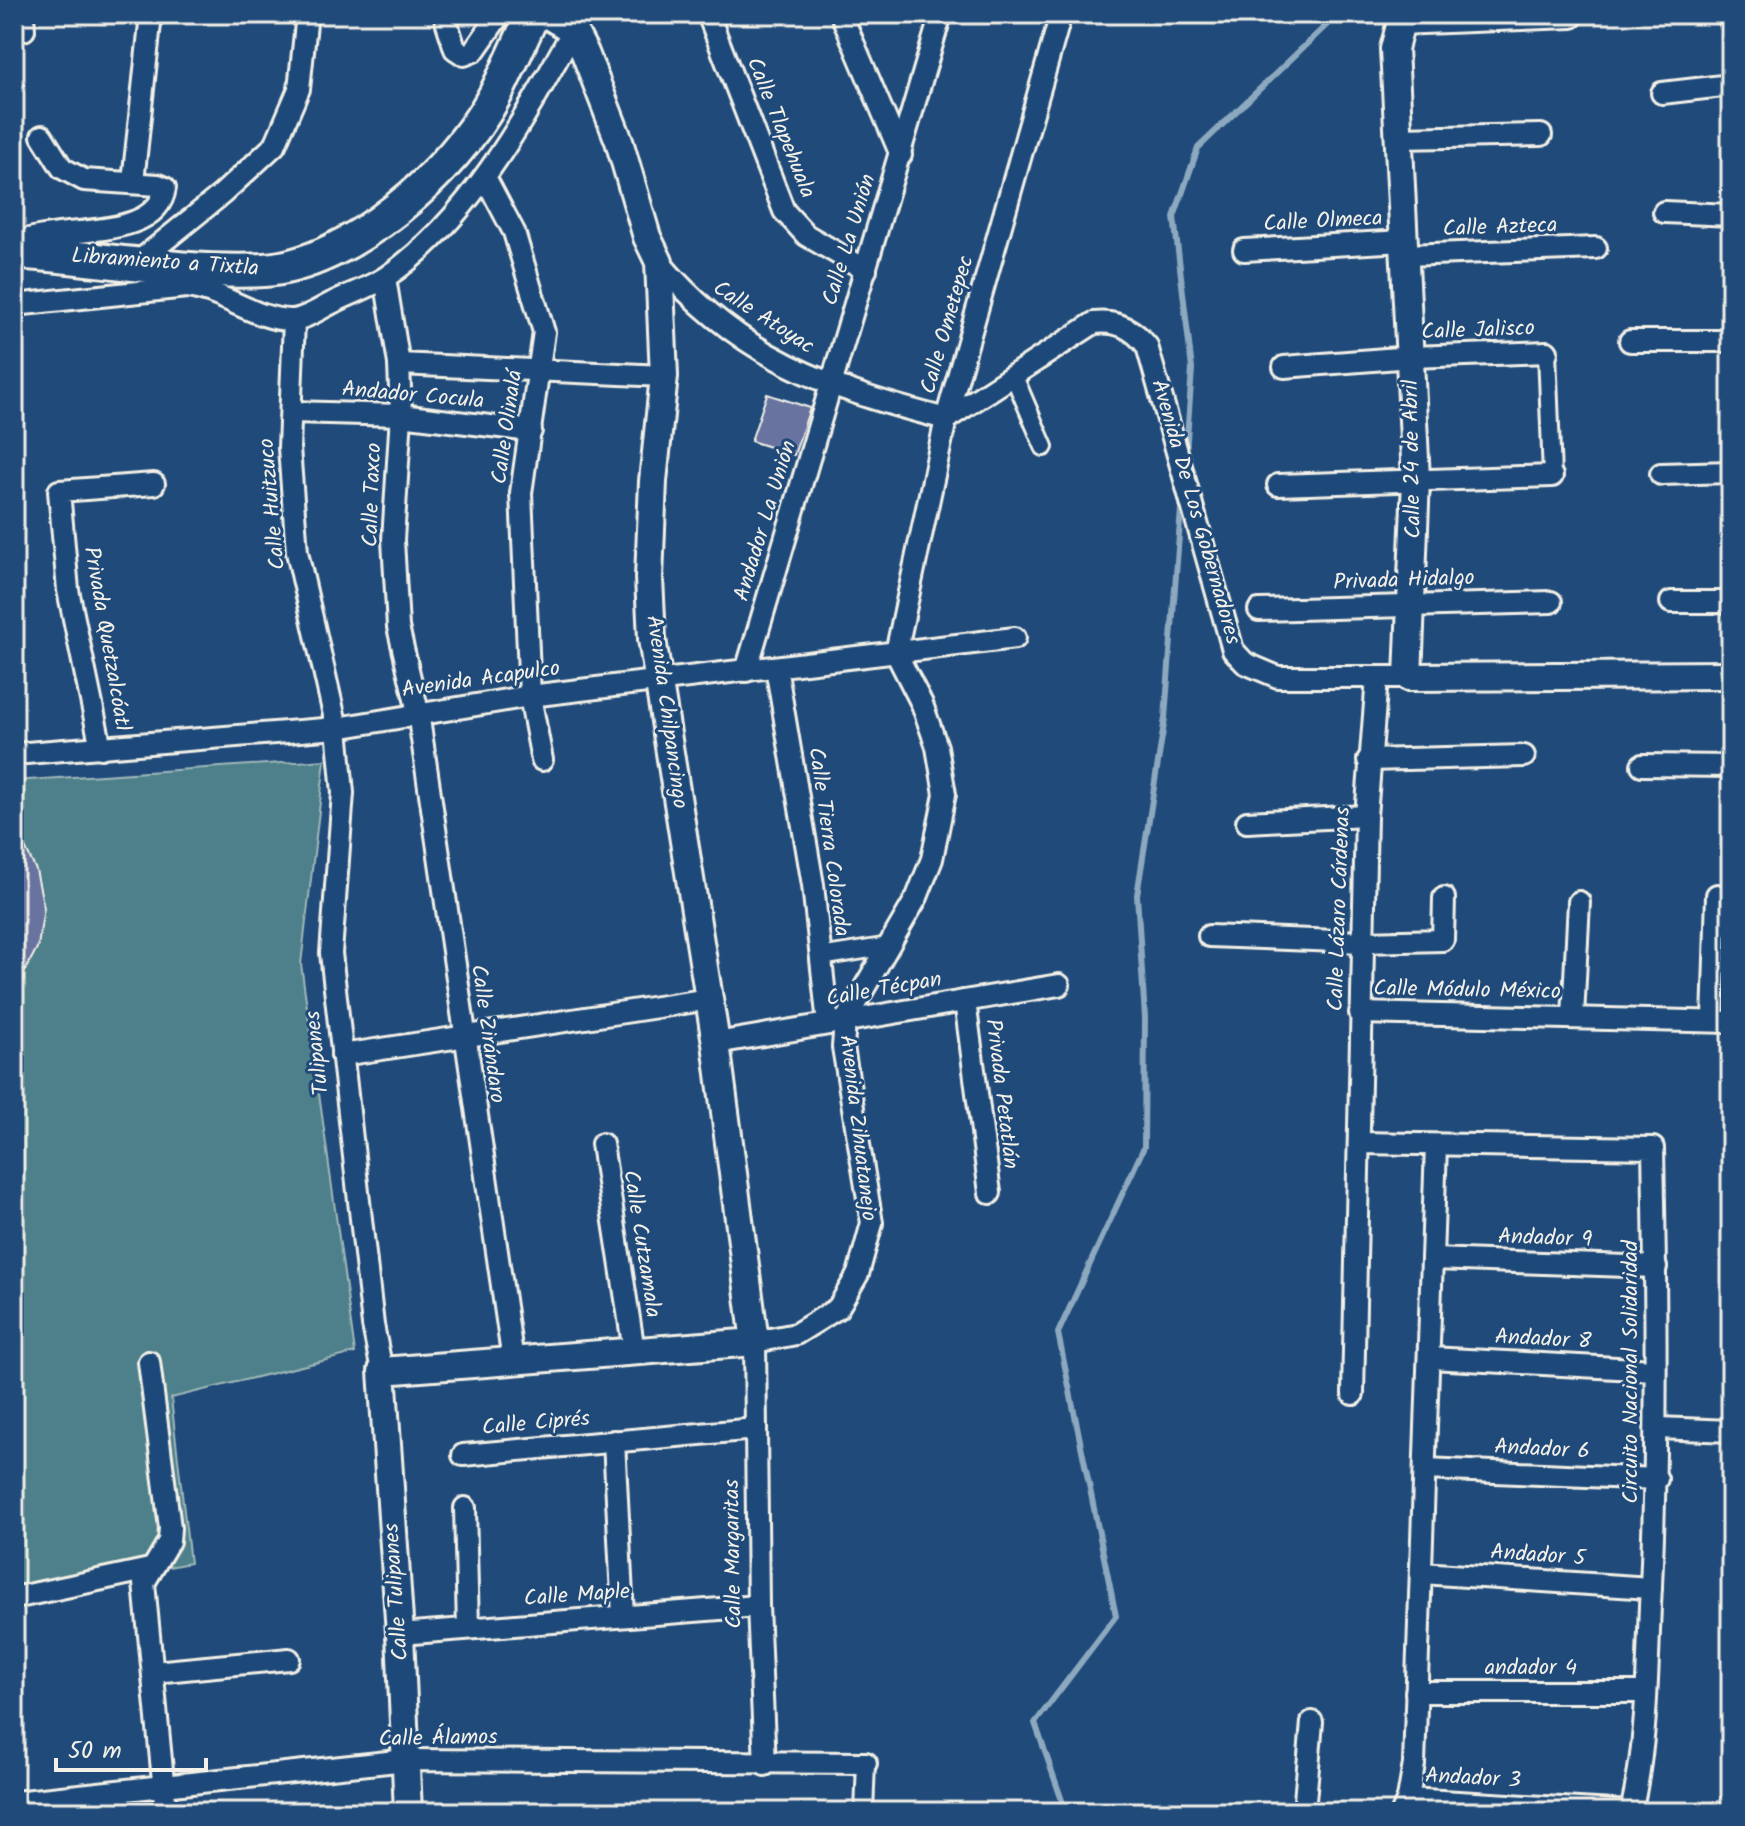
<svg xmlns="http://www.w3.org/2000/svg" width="1745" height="1826" font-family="Kalam,sans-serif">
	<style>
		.green { fill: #4e808a; stroke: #a1b8b9; stroke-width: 2 }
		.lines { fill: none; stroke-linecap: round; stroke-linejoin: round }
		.stream { stroke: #8da9bf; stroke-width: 6 }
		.building { fill: #67739f; stroke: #f4f1e8; stroke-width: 2 }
		.pedestrian-casing { stroke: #f4f1e8; stroke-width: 22 }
		.minor-casing { stroke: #f4f1e8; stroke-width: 26 }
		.tertiary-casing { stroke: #f4f1e8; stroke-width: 32 }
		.primary-casing { stroke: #f4f1e8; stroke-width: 38 }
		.pedestrian { stroke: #1f4a7a; stroke-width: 16 }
		.minor { stroke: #1f4a7a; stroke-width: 20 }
		.tertiary { stroke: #1f4a7a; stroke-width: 26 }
		.primary { stroke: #1f4a7a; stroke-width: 32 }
		.labels { text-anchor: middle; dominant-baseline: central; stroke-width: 6; stroke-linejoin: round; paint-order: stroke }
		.street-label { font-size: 22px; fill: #f4f1e8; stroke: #1f4a7a }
	</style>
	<rect width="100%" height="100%" fill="#1f4a7a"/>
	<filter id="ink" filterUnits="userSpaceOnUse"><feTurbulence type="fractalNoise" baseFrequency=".0125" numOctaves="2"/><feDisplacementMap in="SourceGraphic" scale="16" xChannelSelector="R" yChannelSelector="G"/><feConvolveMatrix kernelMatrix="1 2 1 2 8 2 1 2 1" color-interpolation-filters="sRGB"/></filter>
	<g filter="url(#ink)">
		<!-- green -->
		<polygon class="green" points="325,760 301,964 355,1353 171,1398 190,1563 14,1596 14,781"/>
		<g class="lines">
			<!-- stream -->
			<g class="stream">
				<polyline points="1186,453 1192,369 1174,217 1198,148 1338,14"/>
				<polyline points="1066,1812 1035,1723 1116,1616 1058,1333 1144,1147 1145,1018 1137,895 1165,718 1182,496"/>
			</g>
		</g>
		<!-- building -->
		<g class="building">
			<polygon points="767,394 810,408 794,455 751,441"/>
			<polygon points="14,825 36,870 44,908 38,946 14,992"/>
		</g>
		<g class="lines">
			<!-- pedestrian casing -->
			<g class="pedestrian-casing">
				<g id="pedestrian">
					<polyline points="1547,352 1552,476"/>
					<polyline points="1013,374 1044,447"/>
					<polyline points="820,957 889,946"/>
					<polyline points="864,1812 866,1763"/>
				</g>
			</g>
			<!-- minor casing -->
			<g class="minor-casing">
				<g id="minor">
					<polyline points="23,14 24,30"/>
					<polyline points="444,14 455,49 464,55 474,51 500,14"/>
					<polyline points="708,14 784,211 806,235 866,270"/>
					<polyline points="841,14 901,155"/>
					<polyline points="1730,14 1731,23"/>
					<polyline points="1398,24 1572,17"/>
					<polyline points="1662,93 1731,85"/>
					<polyline points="1399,138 1541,135"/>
					<polyline points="485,177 514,232 544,332 521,493 530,696 542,760"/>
					<polyline points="133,182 151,14"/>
					<polyline points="1664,212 1731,215"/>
					<path d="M 14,244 C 57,224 157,243 165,188 L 158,185 L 84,180 L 62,168 L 42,136"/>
					<polyline points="1244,250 1404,241"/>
					<polyline points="1405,255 1596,248"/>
					<polyline points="138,262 222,194 275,145 299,89 307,14"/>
					<path d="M 659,262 C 740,358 829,389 946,419 L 1094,323 C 1117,320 1133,328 1147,346 L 1233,650 L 1245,663 L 1278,677 L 1408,677"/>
					<polyline points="385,278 399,364 401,415 393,540 398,627 418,712 513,1361"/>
					<path d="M 14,305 L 187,287 C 223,291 255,320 291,320 C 305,320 324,306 336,301 C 352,293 371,287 386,277 C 474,218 532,104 582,14"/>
					<polyline points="294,320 289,448 297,552 337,728 343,793 331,953 373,1325 382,1371"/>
					<polyline points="1630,341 1731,341"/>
					<polyline points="399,364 664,376"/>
					<polyline points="1284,367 1411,357 1547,352"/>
					<polyline points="291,412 401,415 531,431"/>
					<polyline points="1661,474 1731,472"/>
					<polyline points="1278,485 1552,476"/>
					<polyline points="1671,602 1731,602"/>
					<polyline points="1259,610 1551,602"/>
					<polyline points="776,667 813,885 828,1024"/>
					<polyline points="746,671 941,14"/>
					<polyline points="101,748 68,590 59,491 154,484"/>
					<polyline points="14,754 337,728 530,696 1015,638"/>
					<polyline points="1368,760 1524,756"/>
					<polyline points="1642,765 1731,766"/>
					<polyline points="1247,822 1366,816"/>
					<polyline points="1209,936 1363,942 1443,940 1444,898"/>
					<polyline points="965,1001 990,1193"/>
					<polyline points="1360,1013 1731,1022"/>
					<polyline points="1573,1017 1579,902"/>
					<polyline points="1713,1021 1717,895"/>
					<polyline points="716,1043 1059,985"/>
					<polyline points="342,1055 710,999"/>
					<path d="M 1359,1143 L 1653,1148 C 1656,1301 1658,1453 1650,1606 C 1647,1674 1647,1745 1631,1812"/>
					<polyline points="602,1144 634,1351"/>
					<polyline points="1434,1259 1656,1267"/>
					<polyline points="1430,1358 1654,1370"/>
					<polyline points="149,1362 170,1528 169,1541 144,1583 166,1812"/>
					<polyline points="1353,1394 1366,816 1377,678"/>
					<polyline points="1658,1428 1731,1431"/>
					<polyline points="614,1441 623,1616"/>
					<polyline points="463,1455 756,1429"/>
					<polyline points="1425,1469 1657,1479"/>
					<polyline points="465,1508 468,1628"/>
					<polyline points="1421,1573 1651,1588"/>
					<polyline points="14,1598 150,1569"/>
					<polyline points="400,1634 758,1606"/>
					<polyline points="154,1672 289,1659"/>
					<polyline points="1416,1692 1646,1692"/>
					<polyline points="765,1765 758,1606 755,1342 796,1334 838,1308 858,1274 872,1223 843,1047 845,1021 917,897 932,859 945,794 937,747 922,704 896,653 946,419 1061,14"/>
					<polyline points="1408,1799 1631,1812"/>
					<polyline points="14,1802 406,1760 866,1763"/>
					<polyline points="1304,1812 1312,1722"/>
					<polyline points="1402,1812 1408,1799 1414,1764 1436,1146"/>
				</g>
			</g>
			<!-- tertiary casing -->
			<g class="tertiary-casing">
				<g id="tertiary">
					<polyline points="1403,14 1394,49 1416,479 1408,677 1731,675"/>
					<polyline points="408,1812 400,1634 382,1371 755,1342 716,1043 652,639 649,578 653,481 664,376 659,262 647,237 619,141 585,53 573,30 546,14"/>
				</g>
			</g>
			<!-- primary casing -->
			<g class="primary-casing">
				<path id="primary" d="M 14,255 L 27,253 C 101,259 192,274 264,270 C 350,265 455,170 494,97 C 508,70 520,41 533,14"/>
			</g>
			<!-- pedestrian -->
			<use href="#pedestrian" class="pedestrian"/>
			<!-- minor -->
			<use href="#minor" class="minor"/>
			<!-- tertiary -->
			<use href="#tertiary" class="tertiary"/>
			<!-- primary -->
			<use href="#primary" class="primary"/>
		</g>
	</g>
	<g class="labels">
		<!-- street labels -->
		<g class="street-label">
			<text transform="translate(780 128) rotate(68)">Calle Tlapehuala</text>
			<text transform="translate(1323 222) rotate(-3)">Calle Olmeca</text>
			<text transform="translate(1500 228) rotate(-2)">Calle Azteca</text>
			<text transform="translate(850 240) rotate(-73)">Calle La Unión</text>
			<text transform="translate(165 263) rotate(4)">Libramiento a Tixtla</text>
			<text transform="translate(763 318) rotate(33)">Calle Atoyac</text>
			<text transform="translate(948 325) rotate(-74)">Calle Ometepec</text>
			<text transform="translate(1478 331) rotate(-2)">Calle Jalisco</text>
			<text transform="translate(413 396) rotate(5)">Andador Cocula</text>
			<text transform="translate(508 427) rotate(-82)">Calle Olinalá</text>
			<text transform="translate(1413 459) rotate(-91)">Calle 24 de Abril</text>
			<text transform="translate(373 495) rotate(-88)">Calle Taxco</text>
			<text transform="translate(273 504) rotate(-95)">Calle Huitzuco</text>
			<text transform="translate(1195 512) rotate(74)">Avenida De Los Gobernadores</text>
			<text transform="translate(766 521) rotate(-73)">Andador La Unión</text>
			<text transform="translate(1404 581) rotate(-2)">Privada Hidalgo</text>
			<text transform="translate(106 639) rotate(80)">Privada Quetzalcóatl</text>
			<text transform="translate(481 680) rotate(-8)">Avenida Acapulco</text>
			<text transform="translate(666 712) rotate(82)">Avenida Chilpancingo</text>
			<text transform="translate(828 842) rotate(82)">Calle Tierra Colorada</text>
			<text transform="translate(1340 909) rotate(-88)">Calle Lázaro Cárdenas</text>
			<text transform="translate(884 990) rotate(-10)">Calle Técpan</text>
			<text transform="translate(1467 991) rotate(1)">Calle Módulo México</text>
			<text transform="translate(487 1034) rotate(82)">Calle Zirándaro</text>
			<text transform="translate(318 1053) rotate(-96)">Tulipanes</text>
			<text transform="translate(1001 1094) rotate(83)">Privada Petatlán</text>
			<text transform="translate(857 1128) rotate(83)">Avenida Zihuatanejo</text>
			<text transform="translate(1545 1239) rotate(2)">Andador 9</text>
			<text transform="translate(641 1244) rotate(81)">Calle Cutzamala</text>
			<text transform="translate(1543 1340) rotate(3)">Andador 8</text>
			<text transform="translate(1631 1372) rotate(-90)">Circuito Nacional Solidaridad</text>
			<text transform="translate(536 1424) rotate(-5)">Calle Ciprés</text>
			<text transform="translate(1542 1450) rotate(3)">Andador 6</text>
			<text transform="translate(734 1554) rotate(-91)">Calle Margaritas</text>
			<text transform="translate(1538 1556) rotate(4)">Andador 5</text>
			<text transform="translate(397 1592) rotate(-94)">Calle Tulipanes</text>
			<text transform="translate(577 1596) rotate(-4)">Calle Maple</text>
			<text x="1531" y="1668">andador 4</text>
			<text transform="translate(438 1739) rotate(-1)">Calle Álamos</text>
			<text transform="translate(1473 1779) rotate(3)">Andador 3</text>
		</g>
	</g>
	<!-- margin -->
	<rect width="1745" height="1826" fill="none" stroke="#1f4a7a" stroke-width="48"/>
	<rect x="24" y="24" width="1697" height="1778" fill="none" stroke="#f4f1e8" stroke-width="3" filter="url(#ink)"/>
	<!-- scale -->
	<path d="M56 1758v12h150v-12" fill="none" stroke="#f4f1e8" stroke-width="4"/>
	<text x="68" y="1758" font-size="24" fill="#f4f1e8" stroke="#1f4a7a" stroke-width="6" paint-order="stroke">50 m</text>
</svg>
